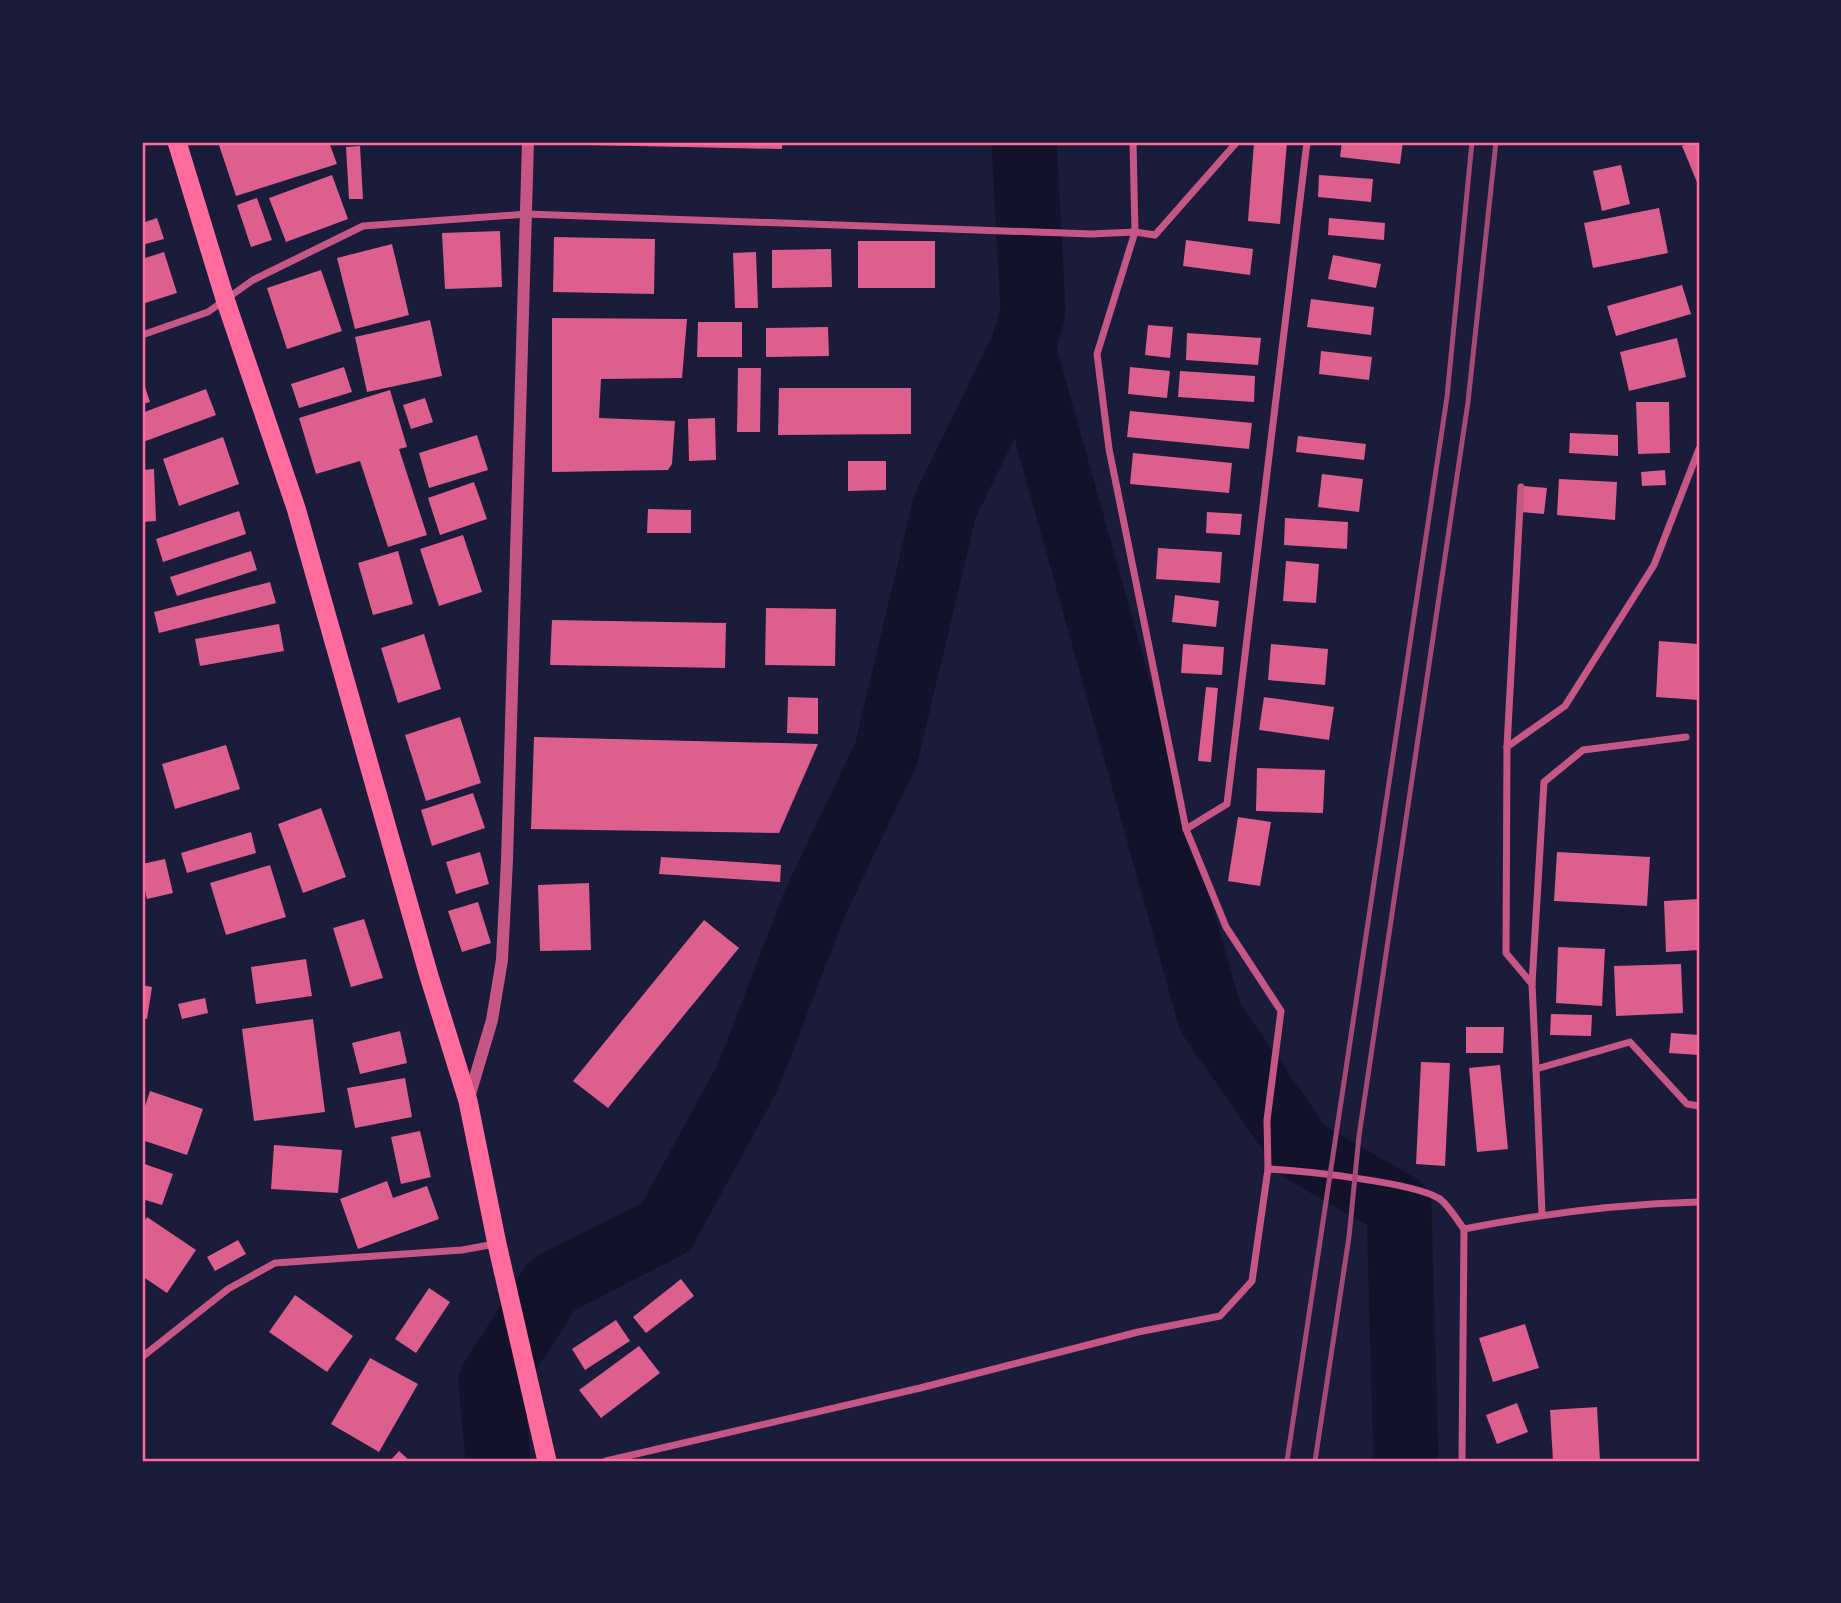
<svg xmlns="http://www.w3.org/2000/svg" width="1841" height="1603" font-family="Barlow,sans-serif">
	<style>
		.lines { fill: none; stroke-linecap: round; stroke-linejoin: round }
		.river { stroke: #12122b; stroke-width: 65 }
		.building { fill: #dd5f8e }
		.minor { stroke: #c65784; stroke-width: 7 }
		.tertiary { stroke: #c65784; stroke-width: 12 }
		.trunk { stroke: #ff6b9d; stroke-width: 19 }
		.rail { stroke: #a44b75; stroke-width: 5 }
		.neatline { fill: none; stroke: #ff6b9d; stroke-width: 2.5 }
	</style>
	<rect width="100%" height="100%" fill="#1b1b3a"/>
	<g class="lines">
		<!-- river -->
		<g class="river">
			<polyline points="1023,348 1210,1017 1303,1151 1399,1206 1406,1461"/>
			<polyline points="498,1461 491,1381 552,1285 666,1227 748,1077 814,905 886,754 945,506 1023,348 1033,311 1024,142"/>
		</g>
	</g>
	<!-- building -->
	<g class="building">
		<polygon points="228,142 329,142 337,164 236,196 219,145"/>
		<polygon points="590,142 782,142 782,149 590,145"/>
		<polygon points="1254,142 1287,142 1280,224 1248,221"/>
		<polygon points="1342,142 1403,142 1400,164 1340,157"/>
		<polygon points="1693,142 1699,142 1699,187 1682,146"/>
		<polygon points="360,146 363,199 349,199 346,147"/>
		<polygon points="1621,165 1630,204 1602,211 1593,171"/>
		<polygon points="332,175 348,219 286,242 269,198"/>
		<polygon points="1319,175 1373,179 1371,202 1318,197"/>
		<polygon points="257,198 272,240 251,247 237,205"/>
		<polygon points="1659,208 1668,253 1593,268 1584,223"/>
		<polygon points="157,218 164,239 142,245 142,223"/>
		<polygon points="1329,218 1385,223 1384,240 1328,235"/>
		<polygon points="500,231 502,287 445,289 442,233"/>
		<polygon points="554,237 655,239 654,294 553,292"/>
		<polygon points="1186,240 1253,249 1250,275 1183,266"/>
		<rect x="858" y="241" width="77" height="47"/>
		<polygon points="392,244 409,315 355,329 337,258"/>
		<polygon points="831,249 832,287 772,288 772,250"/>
		<polygon points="164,252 177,293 142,304 142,259"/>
		<polygon points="756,252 758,308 735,308 733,253"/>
		<polygon points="1333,255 1381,264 1376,288 1328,279"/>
		<polygon points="321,270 342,331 287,349 267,288"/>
		<polygon points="1682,285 1691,314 1616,336 1607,306"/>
		<polygon points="1311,299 1374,307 1371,335 1307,327"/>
		<polygon points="552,318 687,319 682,378 601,379 599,418 675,421 672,464 668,470 552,472"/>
		<polygon points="430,320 442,376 367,392 355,337"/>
		<polygon points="698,322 742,322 742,357 697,357"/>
		<polygon points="1148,325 1173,327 1170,358 1145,355"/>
		<polygon points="828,327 829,356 766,357 766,328"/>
		<polygon points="1187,333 1261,338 1258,365 1186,360"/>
		<polygon points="1677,338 1686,377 1629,391 1620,352"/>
		<polygon points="1321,351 1372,357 1369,380 1319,374"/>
		<polygon points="344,367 352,392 299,408 291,384"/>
		<polygon points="1130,367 1170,371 1167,398 1128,394"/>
		<polygon points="738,368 761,368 760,432 737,432"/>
		<polygon points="1180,371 1255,376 1254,402 1178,397"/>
		<polygon points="142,378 150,402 142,404"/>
		<polygon points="779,388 911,388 911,434 778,435"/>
		<polygon points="206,389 216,415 143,442 142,413"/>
		<polygon points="390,390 407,447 399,449 427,535 388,547 360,461 316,474 299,418"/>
		<polygon points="425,398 433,422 411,429 403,405"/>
		<polygon points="1636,402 1669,402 1670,453 1638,454"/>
		<polygon points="1130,411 1252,423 1249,449 1127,437"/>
		<polygon points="715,418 716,460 689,461 688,419"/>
		<polygon points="1570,433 1618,435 1618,456 1569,453"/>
		<polygon points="477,435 488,470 429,488 419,453"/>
		<polygon points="1298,436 1366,444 1364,460 1296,452"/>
		<polygon points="223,437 239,484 179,506 163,459"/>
		<polygon points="1133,453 1232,463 1229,493 1130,484"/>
		<polygon points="848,461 886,461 886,490 848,491"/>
		<polygon points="154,469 156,521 142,522 142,470"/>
		<polygon points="1665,470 1666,485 1642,486 1641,472"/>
		<polygon points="1322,474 1363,479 1359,512 1318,507"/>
		<polygon points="1559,479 1617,482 1615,520 1557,515"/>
		<polygon points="474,482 487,519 440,535 428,498"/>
		<polygon points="1523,486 1547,488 1544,514 1520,512"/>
		<polygon points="648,509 691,510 691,533 647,533"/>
		<polygon points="239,511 246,534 163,562 156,539"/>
		<polygon points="1207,512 1242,514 1240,535 1206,533"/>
		<polygon points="1285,518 1348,522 1347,549 1284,545"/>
		<polygon points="463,535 482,592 439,606 420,549"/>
		<polygon points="1158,548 1222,552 1220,583 1156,579"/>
		<polygon points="251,551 257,570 177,596 170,577"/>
		<polygon points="398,551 413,604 373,615 358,563"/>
		<polygon points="1286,561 1319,564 1316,603 1283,601"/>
		<polygon points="270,582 276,603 159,633 154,612"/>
		<polygon points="1175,595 1219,601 1216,627 1172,622"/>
		<polygon points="766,608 836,609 835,666 765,665"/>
		<polygon points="552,620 726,623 725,668 550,665"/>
		<polygon points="279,624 284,651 200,666 195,639"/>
		<polygon points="424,634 441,689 398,703 381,648"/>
		<polygon points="1659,641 1699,644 1699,700 1656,697"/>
		<polygon points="1183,644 1224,647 1222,675 1181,673"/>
		<polygon points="1271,644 1328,649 1325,685 1268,680"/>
		<polygon points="1206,687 1218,688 1211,762 1198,761"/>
		<polygon points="788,697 818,698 818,734 787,733"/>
		<polygon points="1264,697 1334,707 1329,740 1259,730"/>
		<polygon points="460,717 481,783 426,801 405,735"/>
		<polygon points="534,737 818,744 779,833 531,829"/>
		<polygon points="226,745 240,789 175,809 162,764"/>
		<polygon points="1257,768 1325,770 1323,813 1256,811"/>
		<polygon points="473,793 485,828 432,846 421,810"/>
		<polygon points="321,808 346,877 303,893 278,824"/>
		<polygon points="1238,817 1271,822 1260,886 1228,881"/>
		<polygon points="251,832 256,853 187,873 181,853"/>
		<polygon points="480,852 489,884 456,894 446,862"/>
		<polygon points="1557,852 1650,857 1647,906 1554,901"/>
		<polygon points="661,857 781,865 780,882 659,874"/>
		<polygon points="165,859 173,893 147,899 142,877 142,864"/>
		<polygon points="270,865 286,917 226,935 210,883"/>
		<polygon points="589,883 591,950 540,951 538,885"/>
		<polygon points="1699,899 1699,950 1666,952 1664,901"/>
		<polygon points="478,902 491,943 462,952 448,911"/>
		<polygon points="364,919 383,978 351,987 333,928"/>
		<polygon points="704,920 739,948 608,1108 573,1081"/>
		<polygon points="1558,947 1605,949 1602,1006 1556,1003"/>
		<polygon points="306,959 312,996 256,1004 251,967"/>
		<polygon points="1681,964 1683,1013 1616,1016 1614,966"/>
		<polygon points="142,985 152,987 147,1019 142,1018"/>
		<polygon points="205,998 208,1013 182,1019 178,1004"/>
		<polygon points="1551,1014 1592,1015 1591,1036 1550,1035"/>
		<polygon points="313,1019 325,1112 254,1121 242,1029"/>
		<polygon points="1466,1027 1504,1027 1503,1053 1466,1053"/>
		<polygon points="400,1031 407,1063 360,1074 352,1043"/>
		<polygon points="1671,1033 1699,1035 1699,1055 1669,1053"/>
		<polygon points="1421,1062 1450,1063 1445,1166 1416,1164"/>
		<polygon points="1500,1065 1508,1149 1477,1152 1469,1068"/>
		<polygon points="405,1078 412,1117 355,1128 347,1088"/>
		<polygon points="150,1091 203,1109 187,1155 142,1140 142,1115"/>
		<polygon points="420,1131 431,1177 401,1184 391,1137"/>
		<polygon points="274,1145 342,1150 338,1193 271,1189"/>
		<polygon points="142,1163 173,1174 162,1205 142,1199"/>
		<polygon points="387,1181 393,1198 427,1186 439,1219 358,1249 340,1199"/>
		<polygon points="147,1217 196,1250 167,1293 142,1276 142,1225"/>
		<polygon points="238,1240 246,1254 215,1271 207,1257"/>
		<polygon points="681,1279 694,1296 646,1333 633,1317"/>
		<polygon points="429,1288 450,1302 416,1353 395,1339"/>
		<polygon points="295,1295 353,1336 327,1372 269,1332"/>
		<polygon points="616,1320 630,1341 585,1370 572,1349"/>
		<polygon points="1525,1324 1539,1368 1493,1382 1479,1338"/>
		<polygon points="639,1346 660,1373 601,1418 579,1390"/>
		<polygon points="370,1358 418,1384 379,1452 331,1424"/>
		<polygon points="1517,1403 1528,1432 1497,1444 1486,1415"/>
		<polygon points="1597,1407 1600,1461 1553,1461 1550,1410"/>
		<polygon points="399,1451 410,1461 390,1461"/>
	</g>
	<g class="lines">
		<!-- minor -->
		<g class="minor">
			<polyline points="1133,142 1135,232 1155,235 1237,142"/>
			<polyline points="142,335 208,312 253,280 363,226 527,214 1091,234 1135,232 1097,354 1109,449 1186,829 1226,927 1281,1011 1267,1120 1268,1169"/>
			<polyline points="1521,487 1507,747 1506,953 1532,984"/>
			<polyline points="1507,747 1565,706 1654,565 1699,449"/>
			<polyline points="1186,829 1227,804 1307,142"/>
			<polyline points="1536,1069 1532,984 1544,782 1583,750 1686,737"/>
			<polyline points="1542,1214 1536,1069 1630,1042 1687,1104 1699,1106"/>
			<polyline points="142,1357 228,1289 275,1263 462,1250 495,1244"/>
			<path d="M 606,1461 L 920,1388 L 1138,1332 L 1220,1316 L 1252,1281 L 1268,1169 C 1303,1171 1414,1182 1440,1199 C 1449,1206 1457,1220 1464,1229 C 1544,1213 1618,1204 1699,1202"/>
			<polyline points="1462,1461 1464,1229"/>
		</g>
		<!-- tertiary -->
		<polyline class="tertiary" points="468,1101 492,1020 502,960 507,860 528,142"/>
		<!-- trunk -->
		<polyline class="trunk" points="177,142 225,299 296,508 429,976 468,1101 497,1244 547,1461"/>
		<!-- rail -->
		<g class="rail">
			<polyline points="1287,1461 1447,397 1472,142"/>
			<polyline points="1315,1461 1349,1237 1359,1136 1468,402 1496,142"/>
		</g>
	</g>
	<!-- border -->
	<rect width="1841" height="1603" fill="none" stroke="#1b1b3a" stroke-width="287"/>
	<rect x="144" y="144" width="1554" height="1316" class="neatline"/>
</svg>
